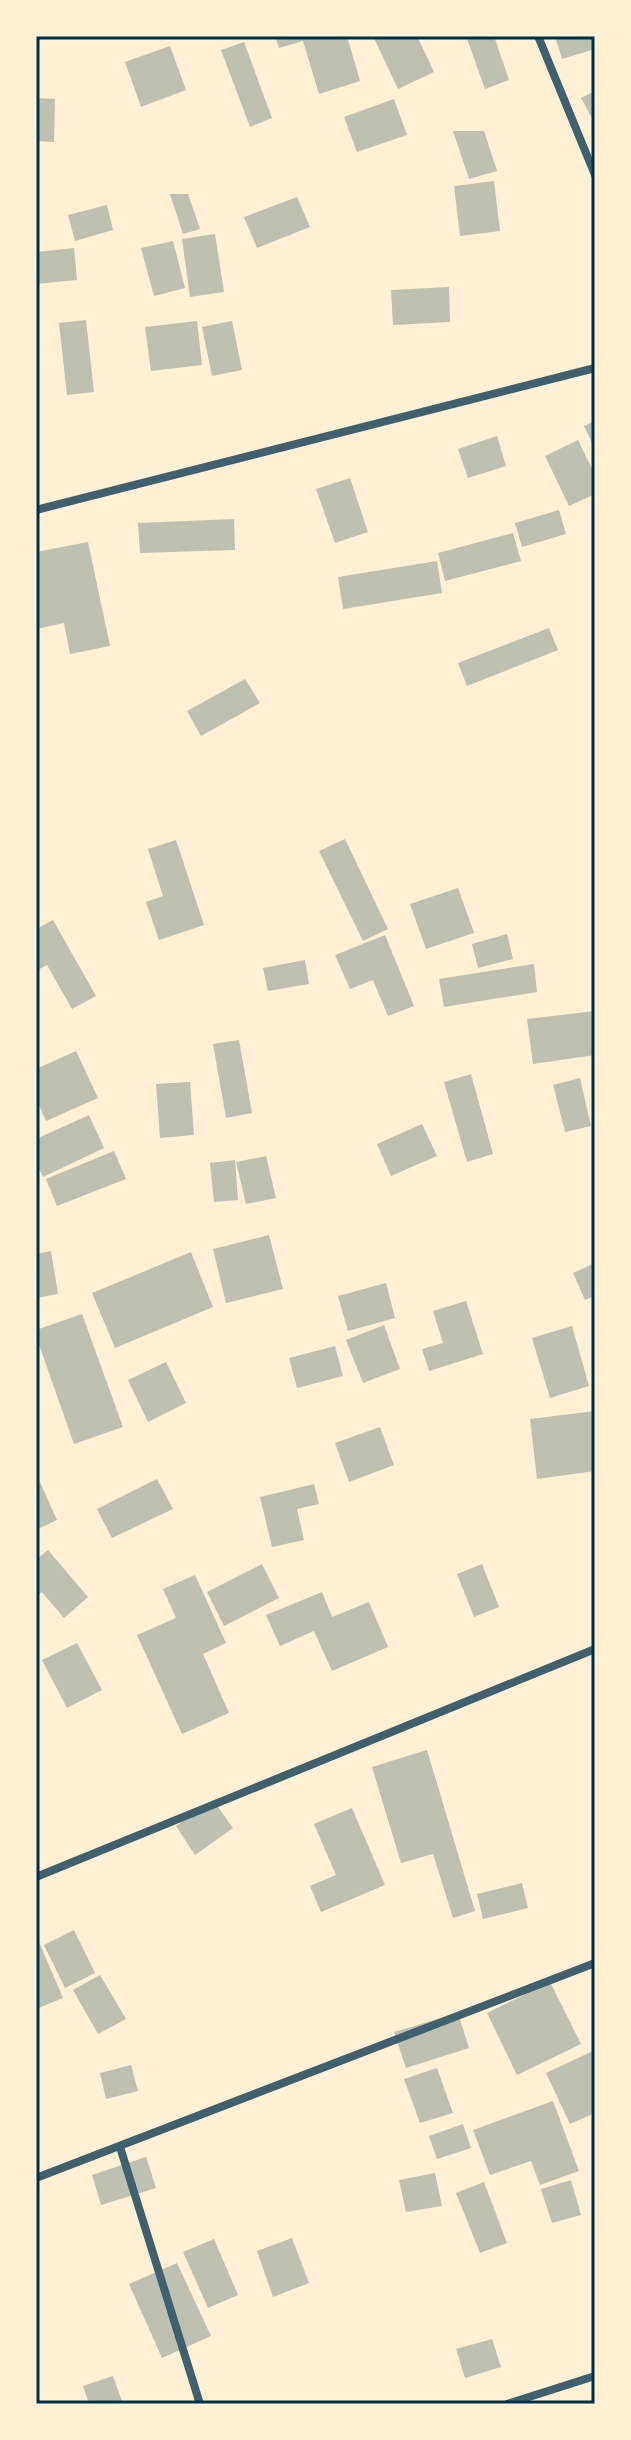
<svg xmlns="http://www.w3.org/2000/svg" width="631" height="2440" font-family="'Asap Condensed',sans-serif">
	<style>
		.building { fill: #bec0b2 }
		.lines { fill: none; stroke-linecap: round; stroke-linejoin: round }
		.minor { stroke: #3f606c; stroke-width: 8 }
		.neatline { fill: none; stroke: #003049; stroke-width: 3 }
	</style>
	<rect width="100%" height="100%" fill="#fdf0d5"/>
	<!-- building -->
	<g class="building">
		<polygon points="275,36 347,36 360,81 319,94 303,41 279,48"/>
		<polygon points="373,36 417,36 434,72 398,89"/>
		<polygon points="466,36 494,36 509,80 485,89"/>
		<polygon points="555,36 593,36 595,49 562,59"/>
		<polygon points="244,42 272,118 250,127 221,50"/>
		<polygon points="170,46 186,90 141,107 125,62"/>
		<polygon points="595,91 595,124 581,98"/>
		<polygon points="36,98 55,99 54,142 36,141"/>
		<polygon points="394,99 407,135 357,152 344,117"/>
		<polygon points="453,131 484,131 497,171 469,179"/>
		<polygon points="494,181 500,231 460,236 454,186"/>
		<polygon points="170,194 188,194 200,229 183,234"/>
		<polygon points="297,197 310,227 257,248 244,217"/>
		<polygon points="107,205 113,230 75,241 68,215"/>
		<polygon points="215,234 224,292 190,297 182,239"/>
		<polygon points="173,241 185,288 154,296 141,248"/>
		<polygon points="74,248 77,280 36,284 36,252"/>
		<polygon points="449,287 450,322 393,325 391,290"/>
		<polygon points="86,320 94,392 67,395 59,323"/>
		<polygon points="197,321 202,365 151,371 145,327"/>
		<polygon points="232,321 242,370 212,376 202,327"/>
		<polygon points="595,421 595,449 584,426"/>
		<polygon points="497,436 506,466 468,478 458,449"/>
		<polygon points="578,440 595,475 595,494 569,506 545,456"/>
		<polygon points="350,478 368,532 335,543 316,489"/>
		<polygon points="559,510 566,534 522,547 515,523"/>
		<polygon points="234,519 235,550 140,553 138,523"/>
		<polygon points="513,533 521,561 445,581 438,553"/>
		<polygon points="88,542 110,646 70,654 64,623 36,629 36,552"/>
		<polygon points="437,561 442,593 343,609 338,577"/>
		<polygon points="549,628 558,650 467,686 458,663"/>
		<polygon points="245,679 260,703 201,736 187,711"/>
		<polygon points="345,839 388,929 363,941 319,851"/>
		<polygon points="176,840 204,925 159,940 146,902 163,896 148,849"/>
		<polygon points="458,888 474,933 426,949 410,904"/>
		<polygon points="53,920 96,996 72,1009 47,965 36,971 36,929"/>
		<polygon points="507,934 513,959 478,968 472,944"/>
		<polygon points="385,935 414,1006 388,1016 373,980 350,989 335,955"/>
		<polygon points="305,960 309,984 268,991 263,968"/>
		<polygon points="534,964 537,992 444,1007 439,979"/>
		<polygon points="595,1011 595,1055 533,1064 527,1019"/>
		<polygon points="239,1040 252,1113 226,1118 213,1044"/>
		<polygon points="76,1051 98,1098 46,1121 36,1098 36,1069"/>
		<polygon points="471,1074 493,1154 467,1162 444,1082"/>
		<polygon points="580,1078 591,1126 565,1132 553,1085"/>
		<polygon points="190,1082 194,1135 160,1138 156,1084"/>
		<polygon points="89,1115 104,1148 43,1177 36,1162 36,1139"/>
		<polygon points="422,1124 437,1156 391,1176 377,1144"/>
		<polygon points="114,1151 126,1179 57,1206 46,1179"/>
		<polygon points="266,1156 276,1198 246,1204 236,1162"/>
		<polygon points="235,1160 238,1200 214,1202 210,1163"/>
		<polygon points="269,1235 283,1289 226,1303 213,1249"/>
		<polygon points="51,1251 58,1294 36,1298 36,1254"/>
		<polygon points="191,1252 213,1307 115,1348 92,1293"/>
		<polygon points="595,1263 595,1296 585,1300 573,1273"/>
		<polygon points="386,1283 395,1318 348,1331 338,1296"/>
		<polygon points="466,1301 483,1354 429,1371 422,1349 443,1343 433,1311"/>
		<polygon points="82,1314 123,1427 74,1444 36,1336 36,1330"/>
		<polygon points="384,1325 400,1369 363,1383 346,1340"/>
		<polygon points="572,1326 589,1386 550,1398 532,1338"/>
		<polygon points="335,1346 343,1376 297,1388 289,1358"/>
		<polygon points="166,1362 186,1403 148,1422 128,1380"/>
		<polygon points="595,1411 595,1471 537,1479 530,1419"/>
		<polygon points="380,1427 394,1465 349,1482 335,1443"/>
		<polygon points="157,1479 173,1509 112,1538 97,1509"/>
		<polygon points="39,1480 57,1520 36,1530 36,1481"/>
		<polygon points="314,1484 319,1504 297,1509 304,1540 272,1547 260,1497"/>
		<polygon points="48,1550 88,1597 64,1618 42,1592 36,1597 36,1560"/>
		<polygon points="262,1564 279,1598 224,1626 207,1592"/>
		<polygon points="482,1564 499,1607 474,1617 457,1574"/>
		<polygon points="195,1575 226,1643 203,1654 229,1713 182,1734 137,1635 176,1618 163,1589"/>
		<polygon points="322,1592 332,1617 369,1602 388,1647 332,1671 314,1631 280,1646 266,1615"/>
		<polygon points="77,1643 102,1690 67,1708 42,1660"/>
		<polygon points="427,1750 475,1911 453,1918 433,1854 401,1863 372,1767"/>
		<polygon points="213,1800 233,1828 195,1855 176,1826"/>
		<polygon points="352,1808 385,1885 321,1912 310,1886 336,1875 314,1824"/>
		<polygon points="522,1883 528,1908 483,1919 477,1894"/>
		<polygon points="74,1930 95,1973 65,1988 44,1945"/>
		<polygon points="36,1935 63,1998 36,2009"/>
		<polygon points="100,1975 126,2019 98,2034 73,1990"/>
		<polygon points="550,1982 581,2044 517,2075 487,2013"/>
		<polygon points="458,2013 469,2048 406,2068 394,2032"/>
		<polygon points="595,2050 595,2113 570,2124 546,2073"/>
		<polygon points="131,2065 138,2091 106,2099 100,2073"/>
		<polygon points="437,2068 453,2113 420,2123 404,2079"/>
		<polygon points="553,2101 579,2171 540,2185 531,2161 490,2175 473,2130"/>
		<polygon points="463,2124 471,2148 437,2159 429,2136"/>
		<polygon points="146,2157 156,2188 101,2205 92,2175"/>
		<polygon points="435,2173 442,2206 406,2212 399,2180"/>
		<polygon points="571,2180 581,2215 552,2223 541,2189"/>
		<polygon points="484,2182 507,2243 480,2253 456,2193"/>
		<polygon points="292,2238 309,2283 273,2297 257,2251"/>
		<polygon points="214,2239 238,2295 208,2308 183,2252"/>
		<polygon points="177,2263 211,2336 162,2358 129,2284"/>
		<polygon points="492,2339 501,2367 465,2378 456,2349"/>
		<polygon points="113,2376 123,2404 89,2404 83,2386"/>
	</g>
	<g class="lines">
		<!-- minor -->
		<g class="minor">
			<polyline points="538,36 595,175"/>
			<polyline points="36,510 595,368"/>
			<polyline points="36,1877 595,1649"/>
			<polyline points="120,2147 200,2404"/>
			<polyline points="36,2178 595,1963"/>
			<polyline points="507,2404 595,2376"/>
		</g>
	</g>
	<!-- border -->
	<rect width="631" height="2440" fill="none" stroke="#fdf0d5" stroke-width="76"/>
	<rect x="38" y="38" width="555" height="2364" class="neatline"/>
</svg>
